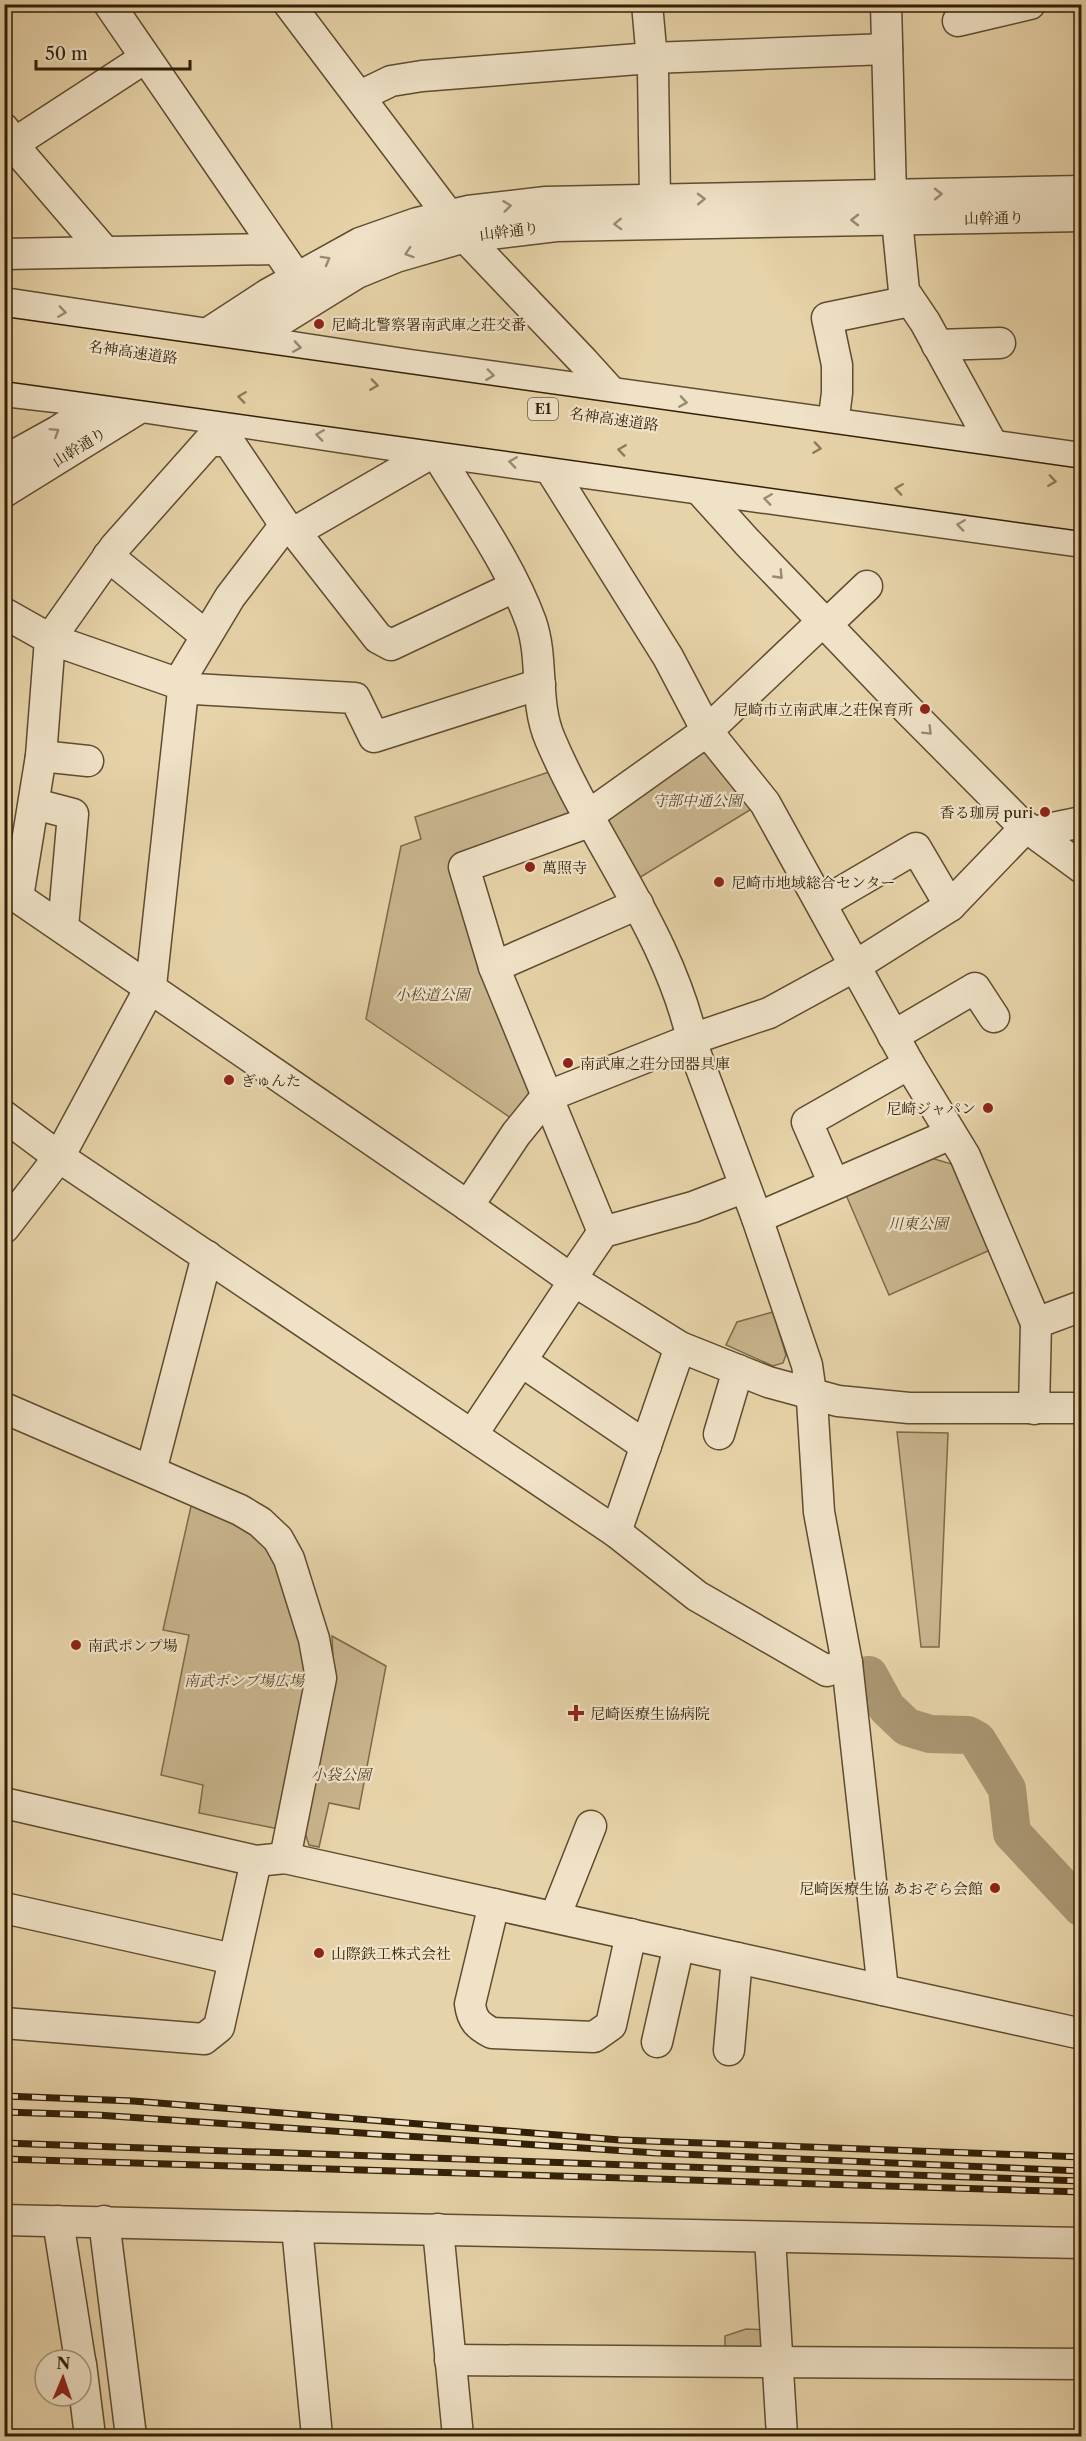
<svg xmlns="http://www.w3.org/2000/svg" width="1086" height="2441" font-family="'Libre Caslon Text','Noto Serif JP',serif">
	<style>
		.green { fill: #c8b48d; stroke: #7d6a4a; stroke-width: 1.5 }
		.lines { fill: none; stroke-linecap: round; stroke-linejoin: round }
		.river { stroke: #a99672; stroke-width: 38 }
		.minor-casing { stroke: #5f4c2f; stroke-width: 33 }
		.minor { stroke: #efe2c7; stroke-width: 30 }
		.rail-casing { stroke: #321f06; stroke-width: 7 }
		.rail { stroke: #efe2c7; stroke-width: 4.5; stroke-dasharray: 14; stroke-linecap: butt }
		.highway-bridge-casing { stroke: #321f06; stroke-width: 36; stroke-linecap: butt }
		.highway-bridge { stroke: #e7d3a9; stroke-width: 33 }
		.oneway { stroke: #9a8a70 }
		.oneway2 { stroke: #8c7958 }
		.poi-dot { fill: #8f2418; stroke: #efe2c7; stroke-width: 2 }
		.labels { text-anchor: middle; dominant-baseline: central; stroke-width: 4.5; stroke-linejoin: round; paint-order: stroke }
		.shield { fill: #efe2c7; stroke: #6b5a40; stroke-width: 1.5 }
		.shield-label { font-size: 14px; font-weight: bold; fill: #321f06 }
		.street-label { font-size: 15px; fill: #321f06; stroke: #efe2c7 }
		.poi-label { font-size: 15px; fill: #321f06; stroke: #efe2c7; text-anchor: start }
		.park-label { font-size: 15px; font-style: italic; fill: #584428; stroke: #efe2c7 }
	</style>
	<rect width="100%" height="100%" fill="#e7d3a9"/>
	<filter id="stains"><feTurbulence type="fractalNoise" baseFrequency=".00333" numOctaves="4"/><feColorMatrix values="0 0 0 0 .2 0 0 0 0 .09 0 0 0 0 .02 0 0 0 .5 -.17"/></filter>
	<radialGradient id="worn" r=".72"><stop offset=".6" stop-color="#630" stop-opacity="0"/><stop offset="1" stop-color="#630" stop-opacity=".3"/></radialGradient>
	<!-- green -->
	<g class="green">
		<polygon points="702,752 714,753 758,805 639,878 606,826 610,818"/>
		<polygon points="555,770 578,812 451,863 532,1083 529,1098 511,1118 366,1019 401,846 421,839 415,817"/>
		<polygon points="931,1158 955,1165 990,1250 889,1295 846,1195"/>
		<polygon points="773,1312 786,1355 783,1363 773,1366 726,1345 737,1322"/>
		<polygon points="897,1432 948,1433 939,1647 921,1647"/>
		<polygon points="192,1502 232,1516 277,1553 308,1674 279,1829 199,1813 203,1785 161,1775 189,1635 163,1630"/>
		<polygon points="332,1636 386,1666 359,1809 329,1803 319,1847 309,1845 305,1833 334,1686"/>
		<polygon points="746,2329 767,2330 767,2353 725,2353 725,2336"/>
	</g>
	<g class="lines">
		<!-- river -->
		<polyline class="river" points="869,1675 887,1708 907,1727 930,1734 968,1735 977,1740 1007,1789 1012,1833 1082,1908"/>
		<!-- minor casing -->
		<g class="minor-casing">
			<g id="minor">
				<polyline points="109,4 297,278"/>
				<polyline points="289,4 465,237 584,362 747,542 909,711 1018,821 1082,868"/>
				<polyline points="647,4 653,71 655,200"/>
				<polyline points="886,4 891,195"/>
				<polyline points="958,21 1030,4"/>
				<polyline points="360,96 391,81 422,76 651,58 887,49"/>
				<polyline points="4,129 25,159 105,252"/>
				<polyline points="13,144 145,58"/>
				<polyline points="897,220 904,291 925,322 993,446"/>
				<polyline points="4,254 276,249"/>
				<polyline points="4,303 410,365 1082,458"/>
				<polyline points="937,345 1000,343"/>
				<polyline points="4,391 142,407 457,455 1082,542"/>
				<polyline points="833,424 837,393 837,365 827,318 910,301"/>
				<polyline points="4,461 58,431 268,294 360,243 417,223 468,211 546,202 1082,191"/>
				<polyline points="549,467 668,657 707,731 765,803 909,1064 965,1156 1036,1323"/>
				<polyline points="4,492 357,273 396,257 465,237 556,226 1082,216"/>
				<path d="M 295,532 L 435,451 C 468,506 509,562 531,622 C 544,660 534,702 550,739 C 595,845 672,936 695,1052 L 757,1218 L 807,1365 L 812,1400 L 819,1512 L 847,1663 L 883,1990"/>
				<polyline points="108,556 205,635"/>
				<polyline points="4,613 50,639 194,689 355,698 374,737 540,684"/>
				<polyline points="826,625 867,586"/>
				<polyline points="41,756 88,761"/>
				<polyline points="35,804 73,814 63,927"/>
				<polyline points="589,815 707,731 823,621"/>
				<polyline points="592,821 464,867 494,967 603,1232"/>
				<polyline points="1033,832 1082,822"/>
				<polyline points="4,888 468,1206 571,1279 680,1347 768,1382 838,1401 909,1408 1082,1408"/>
				<polyline points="18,897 41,756 50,639 115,547 210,440 229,442 285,525 295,532 378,638 391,645 514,587"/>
				<polyline points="822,903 916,848 950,906"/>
				<polyline points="494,967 638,904"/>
				<polyline points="893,1036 975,988 994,1017"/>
				<polyline points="4,1116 59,1157 616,1532 697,1596 827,1671 847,1663"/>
				<polyline points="834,1184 807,1122 909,1064"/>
				<polyline points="468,1206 516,1134 546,1097 692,1039 769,1013 855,966 950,906 1026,827"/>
				<polyline points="757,1218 951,1134"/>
				<polyline points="4,1228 59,1157 151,986 185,672 230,597 285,525"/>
				<polyline points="571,1279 603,1232 693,1207 745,1187"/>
				<polyline points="521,1361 646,1446"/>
				<polyline points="4,1408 240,1510 260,1522 278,1539 289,1559 314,1639 321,1678 285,1858"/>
				<polyline points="1034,1409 1036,1323 1082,1306"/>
				<polyline points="719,1434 738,1370"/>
				<polyline points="472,1435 574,1281"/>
				<polyline points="151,1471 207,1256"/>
				<polyline points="616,1532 680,1347"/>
				<polyline points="4,1803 256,1861 285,1858 1082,2034"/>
				<path d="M 494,1904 L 470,2004 C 472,2020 478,2026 492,2033 L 594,2037 L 611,2025 L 631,1934"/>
				<polyline points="4,1908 233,1959"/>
				<polyline points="555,1917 591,1826"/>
				<polyline points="4,2023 204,2039 219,2027 256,1861"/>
				<polyline points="657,2042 679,1945"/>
				<polyline points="729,2050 737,1958"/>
				<polyline points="4,2220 297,2227"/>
				<polyline points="58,2221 80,2360"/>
				<polyline points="104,2221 131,2436"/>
				<polyline points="438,2229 458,2436"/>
				<polyline points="770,2238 782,2436"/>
				<polyline points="450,2360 1082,2364"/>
				<polyline points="81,2364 90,2436"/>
				<polyline points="317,2436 297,2227 1082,2243"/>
			</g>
		</g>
		<!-- minor -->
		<use href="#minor" class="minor"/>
		<!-- rail casing -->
		<g class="rail-casing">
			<g id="rail">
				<polyline points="4,2096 133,2101 620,2140 1082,2157"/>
				<polyline points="4,2112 97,2115 656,2153 1082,2171"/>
				<polyline points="4,2143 1082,2181"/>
				<polyline points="4,2159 1082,2192"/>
			</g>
		</g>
		<!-- rail -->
		<use href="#rail" class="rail"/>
		<!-- highway-bridge casing -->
		<g class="highway-bridge-casing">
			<g id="highway-bridge">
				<polyline points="4,334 1082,486"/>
				<polyline points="4,364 1082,514"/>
			</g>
		</g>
		<!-- highway-bridge -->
		<use href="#highway-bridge" class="highway-bridge"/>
	</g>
	<!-- one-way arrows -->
	<defs><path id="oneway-chevron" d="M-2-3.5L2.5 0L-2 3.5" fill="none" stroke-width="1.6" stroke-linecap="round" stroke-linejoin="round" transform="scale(1.5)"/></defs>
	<g class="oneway">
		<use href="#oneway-chevron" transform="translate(938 194) rotate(-1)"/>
		<use href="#oneway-chevron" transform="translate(701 199) rotate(-1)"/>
		<use href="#oneway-chevron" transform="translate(507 206) rotate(-7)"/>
		<use href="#oneway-chevron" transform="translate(855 220) rotate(-180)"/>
		<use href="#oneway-chevron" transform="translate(618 224) rotate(178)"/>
		<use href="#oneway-chevron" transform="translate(409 253) rotate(162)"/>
		<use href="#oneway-chevron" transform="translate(326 260) rotate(-29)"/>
		<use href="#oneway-chevron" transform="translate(62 312) rotate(8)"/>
		<use href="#oneway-chevron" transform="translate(297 347) rotate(9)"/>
		<use href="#oneway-chevron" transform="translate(490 375) rotate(7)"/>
		<use href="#oneway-chevron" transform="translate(683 402) rotate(9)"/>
		<use href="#oneway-chevron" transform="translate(55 432) rotate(-32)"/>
		<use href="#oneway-chevron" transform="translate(320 435) rotate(-172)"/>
		<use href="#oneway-chevron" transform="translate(513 462) rotate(-172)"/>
		<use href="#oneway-chevron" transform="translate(768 499) rotate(-172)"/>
		<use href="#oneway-chevron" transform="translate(961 525) rotate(-172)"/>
		<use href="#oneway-chevron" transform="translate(779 575) rotate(46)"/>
		<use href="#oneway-chevron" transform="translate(928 731) rotate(45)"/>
	</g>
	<g class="oneway2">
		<use href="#oneway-chevron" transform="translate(374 385) rotate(8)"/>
		<use href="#oneway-chevron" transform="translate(242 397) rotate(-172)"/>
		<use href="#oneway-chevron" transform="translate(817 448) rotate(8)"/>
		<use href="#oneway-chevron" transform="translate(622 450) rotate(-172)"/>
		<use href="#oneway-chevron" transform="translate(1052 481) rotate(8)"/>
		<use href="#oneway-chevron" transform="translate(899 489) rotate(-172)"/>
	</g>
	<!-- markers -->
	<g class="poi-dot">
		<circle cx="319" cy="324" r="6"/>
		<circle cx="925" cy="709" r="6"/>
		<circle cx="1045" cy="812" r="6"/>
		<circle cx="530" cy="867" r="6"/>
		<circle cx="719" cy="882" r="6"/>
		<circle cx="568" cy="1063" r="6"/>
		<circle cx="229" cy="1080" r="6"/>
		<circle cx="988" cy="1108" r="6"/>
		<circle cx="76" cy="1645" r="6"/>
		<path d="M573 1704h6v6h6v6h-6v6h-6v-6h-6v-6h6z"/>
		<circle cx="995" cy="1888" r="6"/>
		<circle cx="319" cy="1953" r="6"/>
	</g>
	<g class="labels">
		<!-- shield labels -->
		<rect class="shield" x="528" y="398" width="30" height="22" rx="4.5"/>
		<g class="shield-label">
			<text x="543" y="409">E1</text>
		</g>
		<!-- street labels -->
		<g class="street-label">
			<text transform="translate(994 218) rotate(-1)">山幹通り</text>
			<text transform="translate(509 231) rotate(-7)">山幹通り</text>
			<text transform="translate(133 352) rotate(8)">名神高速道路</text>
			<text transform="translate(614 419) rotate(8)">名神高速道路</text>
			<text transform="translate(79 447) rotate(-32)">山幹通り</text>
		</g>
		<!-- poi labels -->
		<g class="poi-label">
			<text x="331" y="324">尼崎北警察署南武庫之荘交番</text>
			<text x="913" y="709" text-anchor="end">尼崎市立南武庫之荘保育所</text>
			<text x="1033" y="812" text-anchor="end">香る珈房 puri</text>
			<text x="542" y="867">萬照寺</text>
			<text x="731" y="882">尼崎市地域総合センター</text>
			<text x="580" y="1063">南武庫之荘分団器具庫</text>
			<text x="241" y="1080">ぎゅんた</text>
			<text x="976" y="1108" text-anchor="end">尼崎ジャパン</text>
			<text x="88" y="1645">南武ポンプ場</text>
			<text x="590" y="1713">尼崎医療生協病院</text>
			<text x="983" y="1888" text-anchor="end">尼崎医療生協 あおぞら会館</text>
			<text x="331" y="1953">山際鉄工株式会社</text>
		</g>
		<!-- park labels -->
		<g class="park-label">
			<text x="697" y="800">守部中通公園</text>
			<text x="432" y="994">小松道公園</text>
			<text x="918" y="1223">川東公園</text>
			<text x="244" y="1680">南武ポンプ場広場</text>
			<text x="341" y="1774">小袋公園</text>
		</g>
	</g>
	<!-- margin -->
	<rect width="1086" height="2441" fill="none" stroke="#e7d3a9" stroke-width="24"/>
	<rect x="6" y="6" width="1074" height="2429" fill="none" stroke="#321f06" stroke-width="3"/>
	<rect x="12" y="12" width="1062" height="2417" fill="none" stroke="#321f06" stroke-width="1.5"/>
	<!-- north arrow -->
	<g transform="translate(63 2378) rotate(2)"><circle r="28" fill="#efe2c7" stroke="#a3947a" stroke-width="1.5"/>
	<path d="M0-4.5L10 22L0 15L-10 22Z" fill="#8f2418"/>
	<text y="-9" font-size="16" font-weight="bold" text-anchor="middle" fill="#321f06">N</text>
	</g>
	<!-- scale -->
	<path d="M36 60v9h154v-9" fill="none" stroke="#321f06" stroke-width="3"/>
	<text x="45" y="60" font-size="18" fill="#321f06" stroke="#efe2c7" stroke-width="4.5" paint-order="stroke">50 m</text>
	<rect width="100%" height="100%" filter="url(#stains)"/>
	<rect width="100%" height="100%" fill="url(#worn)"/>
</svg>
